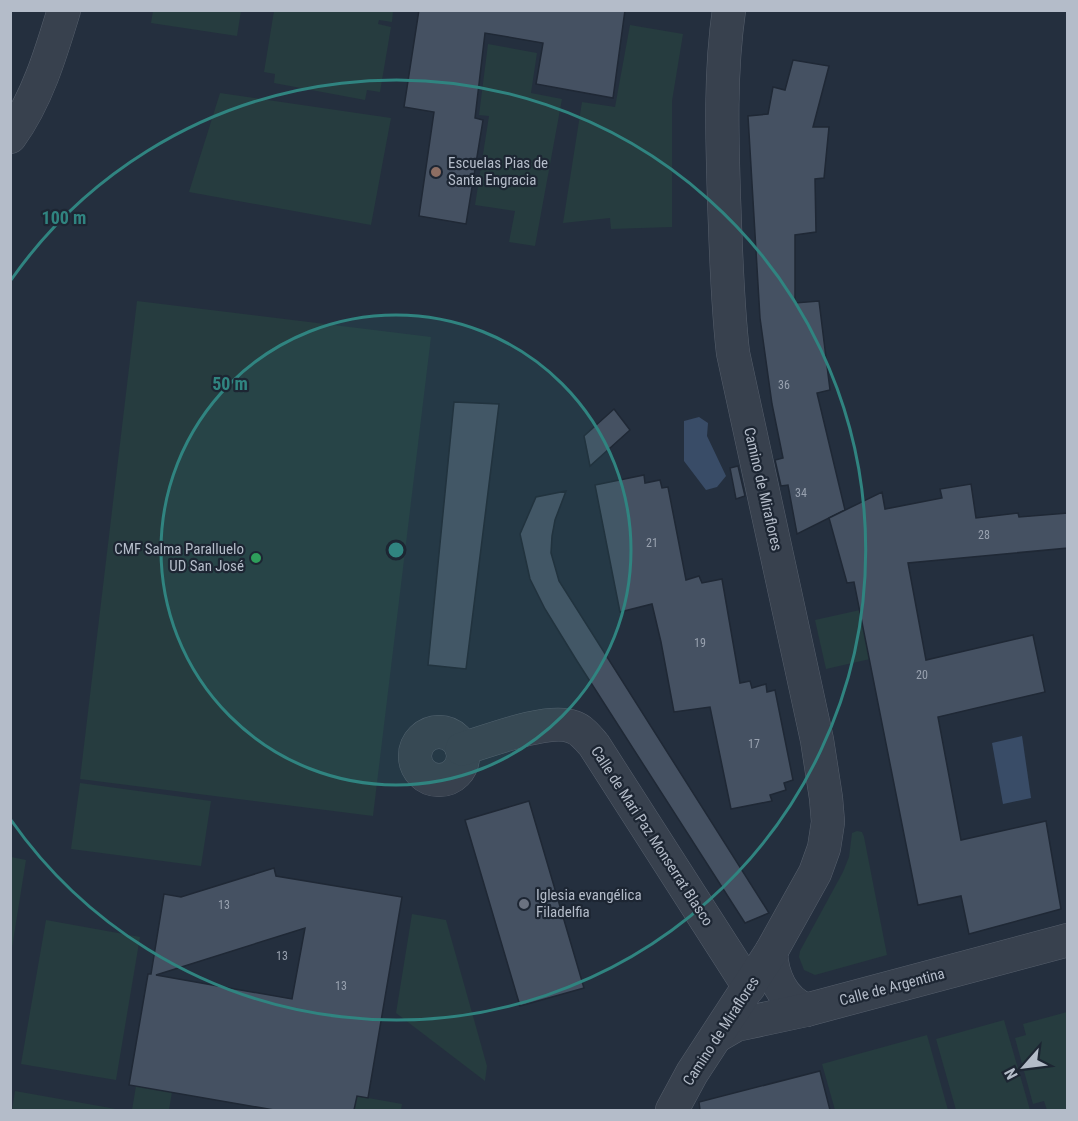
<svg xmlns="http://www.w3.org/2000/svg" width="1078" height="1121" font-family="'Roboto Condensed',sans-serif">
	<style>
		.green { fill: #263c3f }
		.water { fill: #394c67 }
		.building { fill: #455162; stroke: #1f2835; stroke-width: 1.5; fill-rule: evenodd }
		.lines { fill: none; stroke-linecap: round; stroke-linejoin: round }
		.street-casing { stroke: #565f6c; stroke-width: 34 }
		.street { stroke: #38414e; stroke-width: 33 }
		.ring { fill: none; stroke: #308480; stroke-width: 3 }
		.education-dot { fill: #8d6e63; stroke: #1d2633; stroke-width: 2 }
		.leisure-dot { fill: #2e9e5b; stroke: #1d2633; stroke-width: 2 }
		.worship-dot { fill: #6b7280; stroke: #1d2633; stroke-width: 2 }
		.labels { text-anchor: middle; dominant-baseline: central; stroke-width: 4.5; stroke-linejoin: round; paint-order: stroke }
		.number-label { font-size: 12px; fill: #98a1af }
		.poi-label { font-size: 15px; fill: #b4bcc9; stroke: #1d2633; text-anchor: start }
		.street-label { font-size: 15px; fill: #b4bcc9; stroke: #1d2633 }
		.centre { fill: #308480; stroke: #1d2633; stroke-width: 3 }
		.ring-label { font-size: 18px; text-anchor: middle; font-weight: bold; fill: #308480; stroke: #1d2633; stroke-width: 4.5; stroke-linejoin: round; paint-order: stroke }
	</style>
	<rect width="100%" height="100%" fill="#242f3e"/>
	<!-- green -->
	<g class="green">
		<polygon points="153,11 153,10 241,11 237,36 151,23"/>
		<polygon points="274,11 393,11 392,22 379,20 378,24 391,27 380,92 367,90 365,100 274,83 275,74 264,72"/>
		<polygon points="630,25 683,34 672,101 672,227 611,229 610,218 563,223 582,102 615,107"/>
		<polygon points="488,44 537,53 531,93 562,99 535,246 509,242 515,211 475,205 489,116 479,115"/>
		<polygon points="220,93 391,118 371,225 189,192"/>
		<polygon points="137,301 431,337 373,816 80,779"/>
		<polygon points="860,610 870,659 826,669 815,620"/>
		<polygon points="80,783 211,801 201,866 71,849"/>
		<polygon points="857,831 862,832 864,837 887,955 815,975 804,970 799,957 800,951 843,872 849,857 852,833"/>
		<polygon points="11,857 26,860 11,954 10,857"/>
		<polygon points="412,914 446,920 487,1066 485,1081 396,1013"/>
		<polygon points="46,920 140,937 116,1080 21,1064"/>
		<polygon points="1067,1012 1067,1110 1047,1110 1044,1101 1033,1104 1015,1038 1026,1035 1023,1024"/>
		<polygon points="1004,1020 1030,1110 956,1110 936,1039"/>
		<polygon points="927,1035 948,1110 835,1110 822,1064"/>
		<polygon points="136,1086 172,1092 169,1110 132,1110"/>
		<polygon points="15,1091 116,1109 116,1110 12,1110"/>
		<polygon points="357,1096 402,1104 401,1110 354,1110"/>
	</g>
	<!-- water -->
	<g class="water">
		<polygon points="699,417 708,423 707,436 726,476 717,487 706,490 684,461 684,421"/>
		<polygon points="1022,736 1031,798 1003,804 992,743"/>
	</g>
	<!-- building -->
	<g class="building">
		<polygon points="419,10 625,10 613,98 536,84 543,43 485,33 475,118 483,120 466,224 419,216 434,112 404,107"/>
		<polygon points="793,60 829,66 813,127 829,127 824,178 815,179 816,232 795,235 795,303 819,301 830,390 817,393 845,510 797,534 788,485 781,486 775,460 783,458 772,404 760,318 748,116 768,114 773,87 785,90"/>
		<polygon points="454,402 499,404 466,669 428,665"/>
		<polygon points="614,409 630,430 590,466 584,436"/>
		<polygon points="738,466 745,496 736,499 730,468"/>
		<polygon points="644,475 645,483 660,480 662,488 668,487 686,580 699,576 702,583 722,579 740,683 750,681 752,688 766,684 767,692 775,690 793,780 784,783 786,790 770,795 772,801 731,809 710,707 674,712 661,642 652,604 620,612 595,485"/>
		<polygon points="971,484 976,518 1018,513 1019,517 1068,513 1068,548 908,563 926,660 1033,635 1045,692 938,717 961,840 1046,821 1061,909 969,934 961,896 918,905 854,582 847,583 829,518 882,492 885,509 942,498 940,489"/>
		<polygon points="566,491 555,520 552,536 551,553 559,581 769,913 745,923 577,661 545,609 530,579 520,534 536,497"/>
		<polygon points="529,801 584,988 520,1006 465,820"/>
		<path d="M 274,868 L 276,876 L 402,897 L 368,1098 L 357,1096 L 354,1110 L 274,1110 L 129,1085 L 148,974 L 151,974 L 164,894 L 181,897 ZM 305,928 L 292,999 L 156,975 Z"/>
		<polygon points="820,1071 830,1110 700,1110 699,1102"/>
	</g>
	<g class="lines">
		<!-- street casing -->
		<g class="street-casing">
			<g id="street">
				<path d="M 10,137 C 37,100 51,53 64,10"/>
				<circle cx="439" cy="756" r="24"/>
				<path d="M 462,749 C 488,741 549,717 573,727 C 582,730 588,738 594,745 L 749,987"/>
				<path d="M 771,952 C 772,976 782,1000 806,1010"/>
				<polyline points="717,1036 736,1025 806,1010 1068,940"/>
				<path d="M 672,1110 L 692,1073 L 771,952 L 815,873 L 824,848 L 828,822 L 826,798 L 817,740 L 733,353 C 727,301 726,250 724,198 C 722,136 720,72 729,10"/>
			</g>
		</g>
		<!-- street -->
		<use href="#street" class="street"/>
	</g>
	<!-- distance rings -->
	<circle cx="396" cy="550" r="235" fill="#308480" fill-opacity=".12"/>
	<g class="ring">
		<circle cx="396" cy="550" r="235"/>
		<path d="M11 280A470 470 0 1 1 11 820"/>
	</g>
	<!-- markers -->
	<circle class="education-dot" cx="436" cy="172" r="6"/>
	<circle class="leisure-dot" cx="256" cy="558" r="6"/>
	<circle class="worship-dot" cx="524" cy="904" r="6"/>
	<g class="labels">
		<!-- number labels -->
		<g class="number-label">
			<text x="784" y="385">36</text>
			<text x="801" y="493">34</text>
			<text x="984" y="535">28</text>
			<text x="652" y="543">21</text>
			<text x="700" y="643">19</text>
			<text x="922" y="675">20</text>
			<text x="754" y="744">17</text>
			<text x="224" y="905">13</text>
			<text x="282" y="956">13</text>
			<text x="341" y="986">13</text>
		</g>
		<!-- poi labels -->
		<g class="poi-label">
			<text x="448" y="163">Escuelas Pias de<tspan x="448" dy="17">Santa Engracia</tspan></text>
			<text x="244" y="549" text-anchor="end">CMF Salma Paralluelo<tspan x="244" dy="17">UD San José</tspan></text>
			<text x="536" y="895">Iglesia evangélica<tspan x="536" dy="17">Filadelfia</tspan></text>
		</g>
		<!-- street labels -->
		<g class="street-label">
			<text transform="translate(763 489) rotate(77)">Camino de Miraflores</text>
			<text transform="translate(652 836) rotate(57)">Calle de Mari Paz Monserrat Blasco</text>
			<text transform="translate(892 987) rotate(-15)">Calle de Argentina</text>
			<text transform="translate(721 1031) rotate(-57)">Camino de Miraflores</text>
		</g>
	</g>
	<circle cx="396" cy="550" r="9" class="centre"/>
	<g class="ring-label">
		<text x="64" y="224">100 m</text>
		<text x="230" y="390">50 m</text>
	</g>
	<!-- border -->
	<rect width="1078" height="1121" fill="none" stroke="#b4bcc9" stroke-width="24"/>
	<!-- north arrow -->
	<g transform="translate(1024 1067) rotate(242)" stroke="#1d2633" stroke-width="4.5" paint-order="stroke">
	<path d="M0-4.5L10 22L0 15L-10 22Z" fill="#b4bcc9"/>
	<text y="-9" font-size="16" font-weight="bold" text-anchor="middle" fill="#b4bcc9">N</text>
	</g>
</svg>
